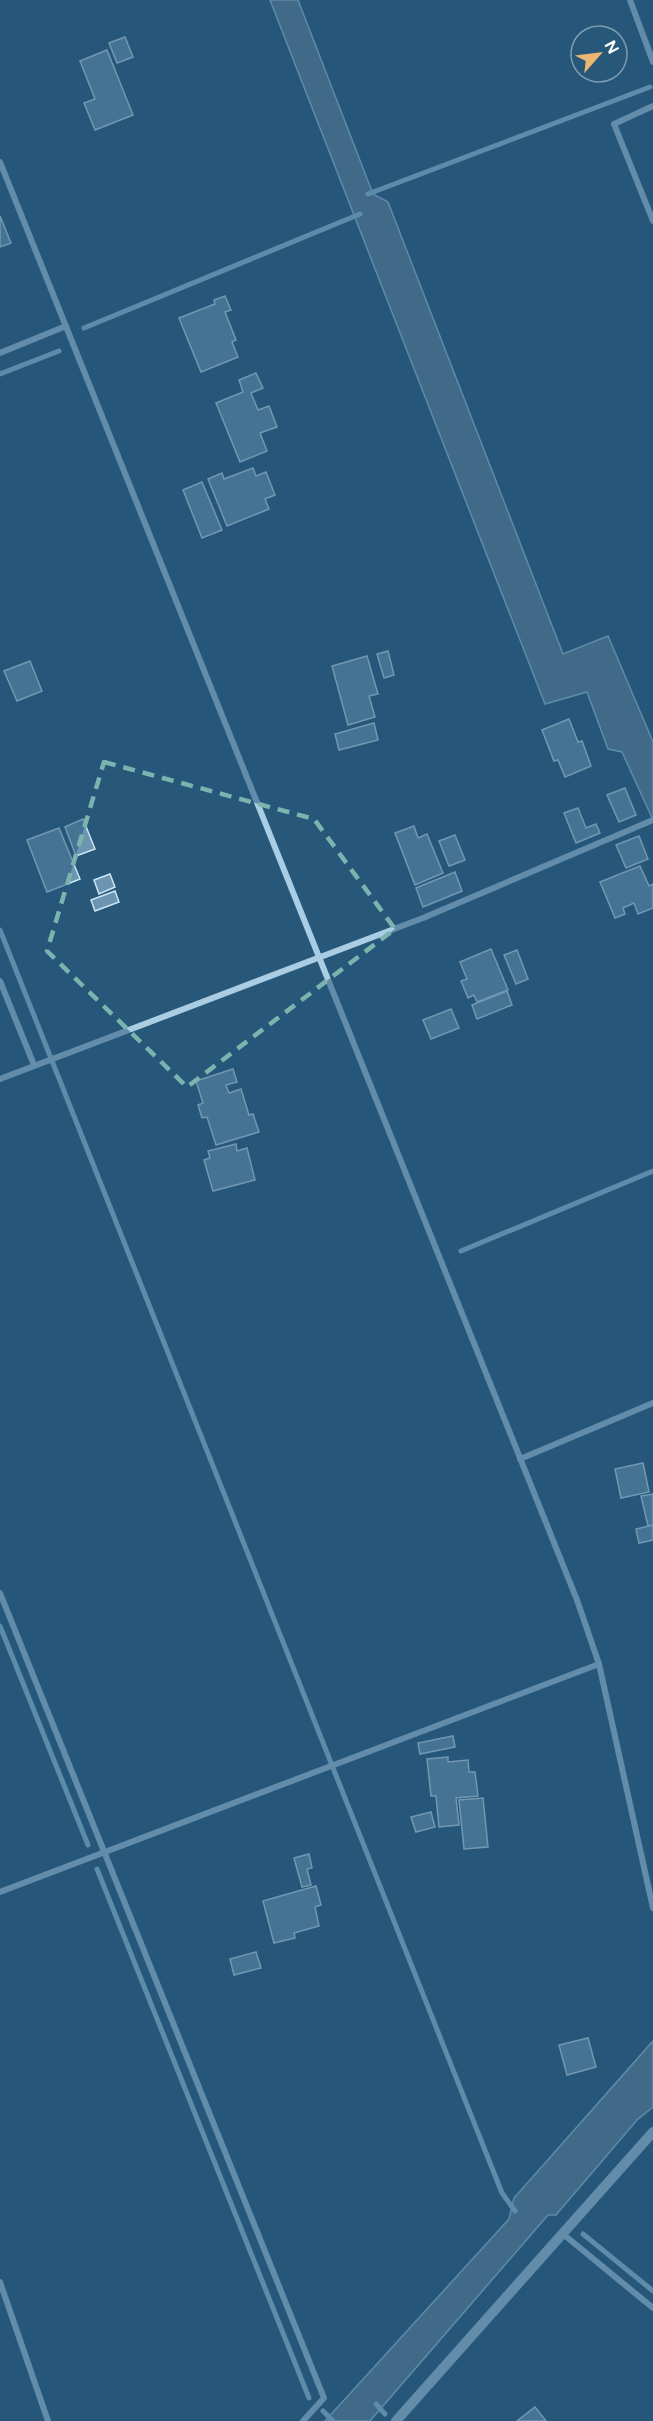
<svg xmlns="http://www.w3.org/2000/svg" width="653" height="2421" font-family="Figtree,sans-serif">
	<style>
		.water { fill: #5f829a; stroke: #9fc9e4; stroke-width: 1.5 }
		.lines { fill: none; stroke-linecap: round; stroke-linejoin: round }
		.stream { stroke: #9fc9e4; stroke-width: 5 }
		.building { fill: #6c95b2; stroke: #cde4f3; stroke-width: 1.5 }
		.minor { stroke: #abcde3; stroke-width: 6 }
		.tertiary { stroke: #abcde3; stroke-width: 10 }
		.marked { fill: none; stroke: #7bb4af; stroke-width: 4.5; stroke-dasharray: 12 8; stroke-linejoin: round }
	</style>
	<rect width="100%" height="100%" fill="#27587a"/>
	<!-- water -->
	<g class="water">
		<polygon points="270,0 298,0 373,194 388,202 563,654 608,636 653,742 653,820 622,752 608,749 587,692 545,704"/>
		<polygon points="653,2041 653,2107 637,2120 556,2215 548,2215 370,2421 325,2421 509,2219 514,2198"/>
	</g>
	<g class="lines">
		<!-- stream -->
		<g class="stream">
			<polyline points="368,194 650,87"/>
			<polyline points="84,328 360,214"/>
			<polyline points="0,374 59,351"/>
			<polyline points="0,930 502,2193 515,2211"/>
			<polyline points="461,1251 653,1171"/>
			<polyline points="0,1626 88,1845"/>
			<polyline points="97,1869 309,2398"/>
			<polyline points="583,2234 653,2291"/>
			<polyline points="376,2404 385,2414"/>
			<polyline points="323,2411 333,2421"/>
		</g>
	</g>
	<!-- building -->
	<g class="building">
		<polygon points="125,37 133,57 117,63 109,43"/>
		<polygon points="107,50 133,115 95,130 84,103 95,99 80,61"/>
		<polygon points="0,216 11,243 0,247"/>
		<polygon points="225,296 231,310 225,312 236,340 232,342 238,357 201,372 179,318 215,304 214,300"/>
		<polygon points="256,373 263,388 251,393 258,410 269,406 277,427 260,433 267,451 240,462 216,403 243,392 239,380"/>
		<polygon points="253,468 256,476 266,472 275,495 265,499 269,509 227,526 208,479 222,473 224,479"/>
		<polygon points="202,482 222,530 202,538 183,490"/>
		<polygon points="388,651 394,675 384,678 377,654"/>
		<polygon points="367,656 378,694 369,696 375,717 348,725 332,666"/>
		<polygon points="30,661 42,691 17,701 4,671"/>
		<polygon points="569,719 578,742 582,741 591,766 565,777 558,760 554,761 542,730"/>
		<polygon points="374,723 378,740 339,750 335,734"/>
		<polygon points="625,788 636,815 619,822 607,795"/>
		<polygon points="578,808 586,828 596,824 600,833 576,843 564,813"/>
		<polygon points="83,819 95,849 76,856 65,827"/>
		<polygon points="414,826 418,838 427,834 443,873 415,885 395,833"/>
		<polygon points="59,828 80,879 47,892 27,840"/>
		<polygon points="455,835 465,860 449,866 439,841"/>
		<polygon points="639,836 648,859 626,868 616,845"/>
		<polygon points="640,866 649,886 653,884 653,908 638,914 634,903 623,908 625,914 615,918 600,882"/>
		<polygon points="455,872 462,891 423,907 416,888"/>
		<polygon points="110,874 115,887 99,894 94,880"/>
		<polygon points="115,891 119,902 95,911 91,900"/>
		<polygon points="491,949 508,990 477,1002 474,995 468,998 461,981 467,979 460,962"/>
		<polygon points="517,950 528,979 516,984 504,955"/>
		<polygon points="507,991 512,1005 477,1019 472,1005"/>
		<polygon points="451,1009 459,1028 431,1039 423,1020"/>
		<polygon points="233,1069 237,1082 226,1085 229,1093 241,1089 249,1115 253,1114 259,1132 216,1145 207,1117 202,1118 198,1105 203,1103 196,1081"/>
		<polygon points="236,1144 237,1151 247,1148 255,1180 213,1191 204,1160 210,1158 208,1151"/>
		<polygon points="643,1463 649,1492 621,1498 615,1469"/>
		<polygon points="653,1494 653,1525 648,1526 641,1496"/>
		<polygon points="653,1525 653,1540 639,1543 636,1529"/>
		<polygon points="453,1736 455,1747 420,1754 418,1743"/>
		<polygon points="448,1757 448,1762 468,1760 469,1772 475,1772 478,1796 456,1798 459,1825 439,1827 436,1796 431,1796 427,1759"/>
		<polygon points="483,1798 488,1847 464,1849 459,1800"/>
		<polygon points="431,1812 435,1827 416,1832 411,1817"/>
		<polygon points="309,1854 312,1868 307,1869 311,1885 302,1887 294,1858"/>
		<polygon points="316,1886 321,1905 315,1907 319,1926 294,1933 295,1938 274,1943 263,1901"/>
		<polygon points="256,1952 261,1968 234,1975 230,1959"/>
		<polygon points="588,2038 596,2067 567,2075 559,2045"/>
		<polygon points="535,2407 546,2421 517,2421"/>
	</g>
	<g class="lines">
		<!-- minor -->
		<g class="minor">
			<polyline points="630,0 653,62"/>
			<polyline points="653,106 614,124 653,221"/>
			<polyline points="0,162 577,1600 599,1664 653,1908"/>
			<polyline points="0,353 66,326"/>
			<polyline points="0,981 34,1065"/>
			<polyline points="0,1079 423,918 653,820"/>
			<polyline points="520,1459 653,1403"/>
			<polyline points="0,1593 324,2398 303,2421"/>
			<polyline points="0,1892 599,1664"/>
			<polyline points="563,2234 653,2308"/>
			<polyline points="0,2282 48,2421"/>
		</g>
		<!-- tertiary -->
		<polyline class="tertiary" points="396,2421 653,2132"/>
	</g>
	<!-- marked area -->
	<path d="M0 0H653V2421H0ZM 104,762 L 314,819 L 395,929 L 187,1087 L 47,951 Z" fill="#27587a" fill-opacity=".55" fill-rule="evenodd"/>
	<path class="marked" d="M 104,762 L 314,819 L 395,929 L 187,1087 L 47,951 Z"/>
	<!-- north arrow -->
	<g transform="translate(599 54) rotate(62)"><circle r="28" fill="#27587a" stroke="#7d9baf" stroke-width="1.5"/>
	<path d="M0-4.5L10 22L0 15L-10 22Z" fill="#ebb671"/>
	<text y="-9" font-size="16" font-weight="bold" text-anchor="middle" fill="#ffffff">N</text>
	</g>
</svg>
